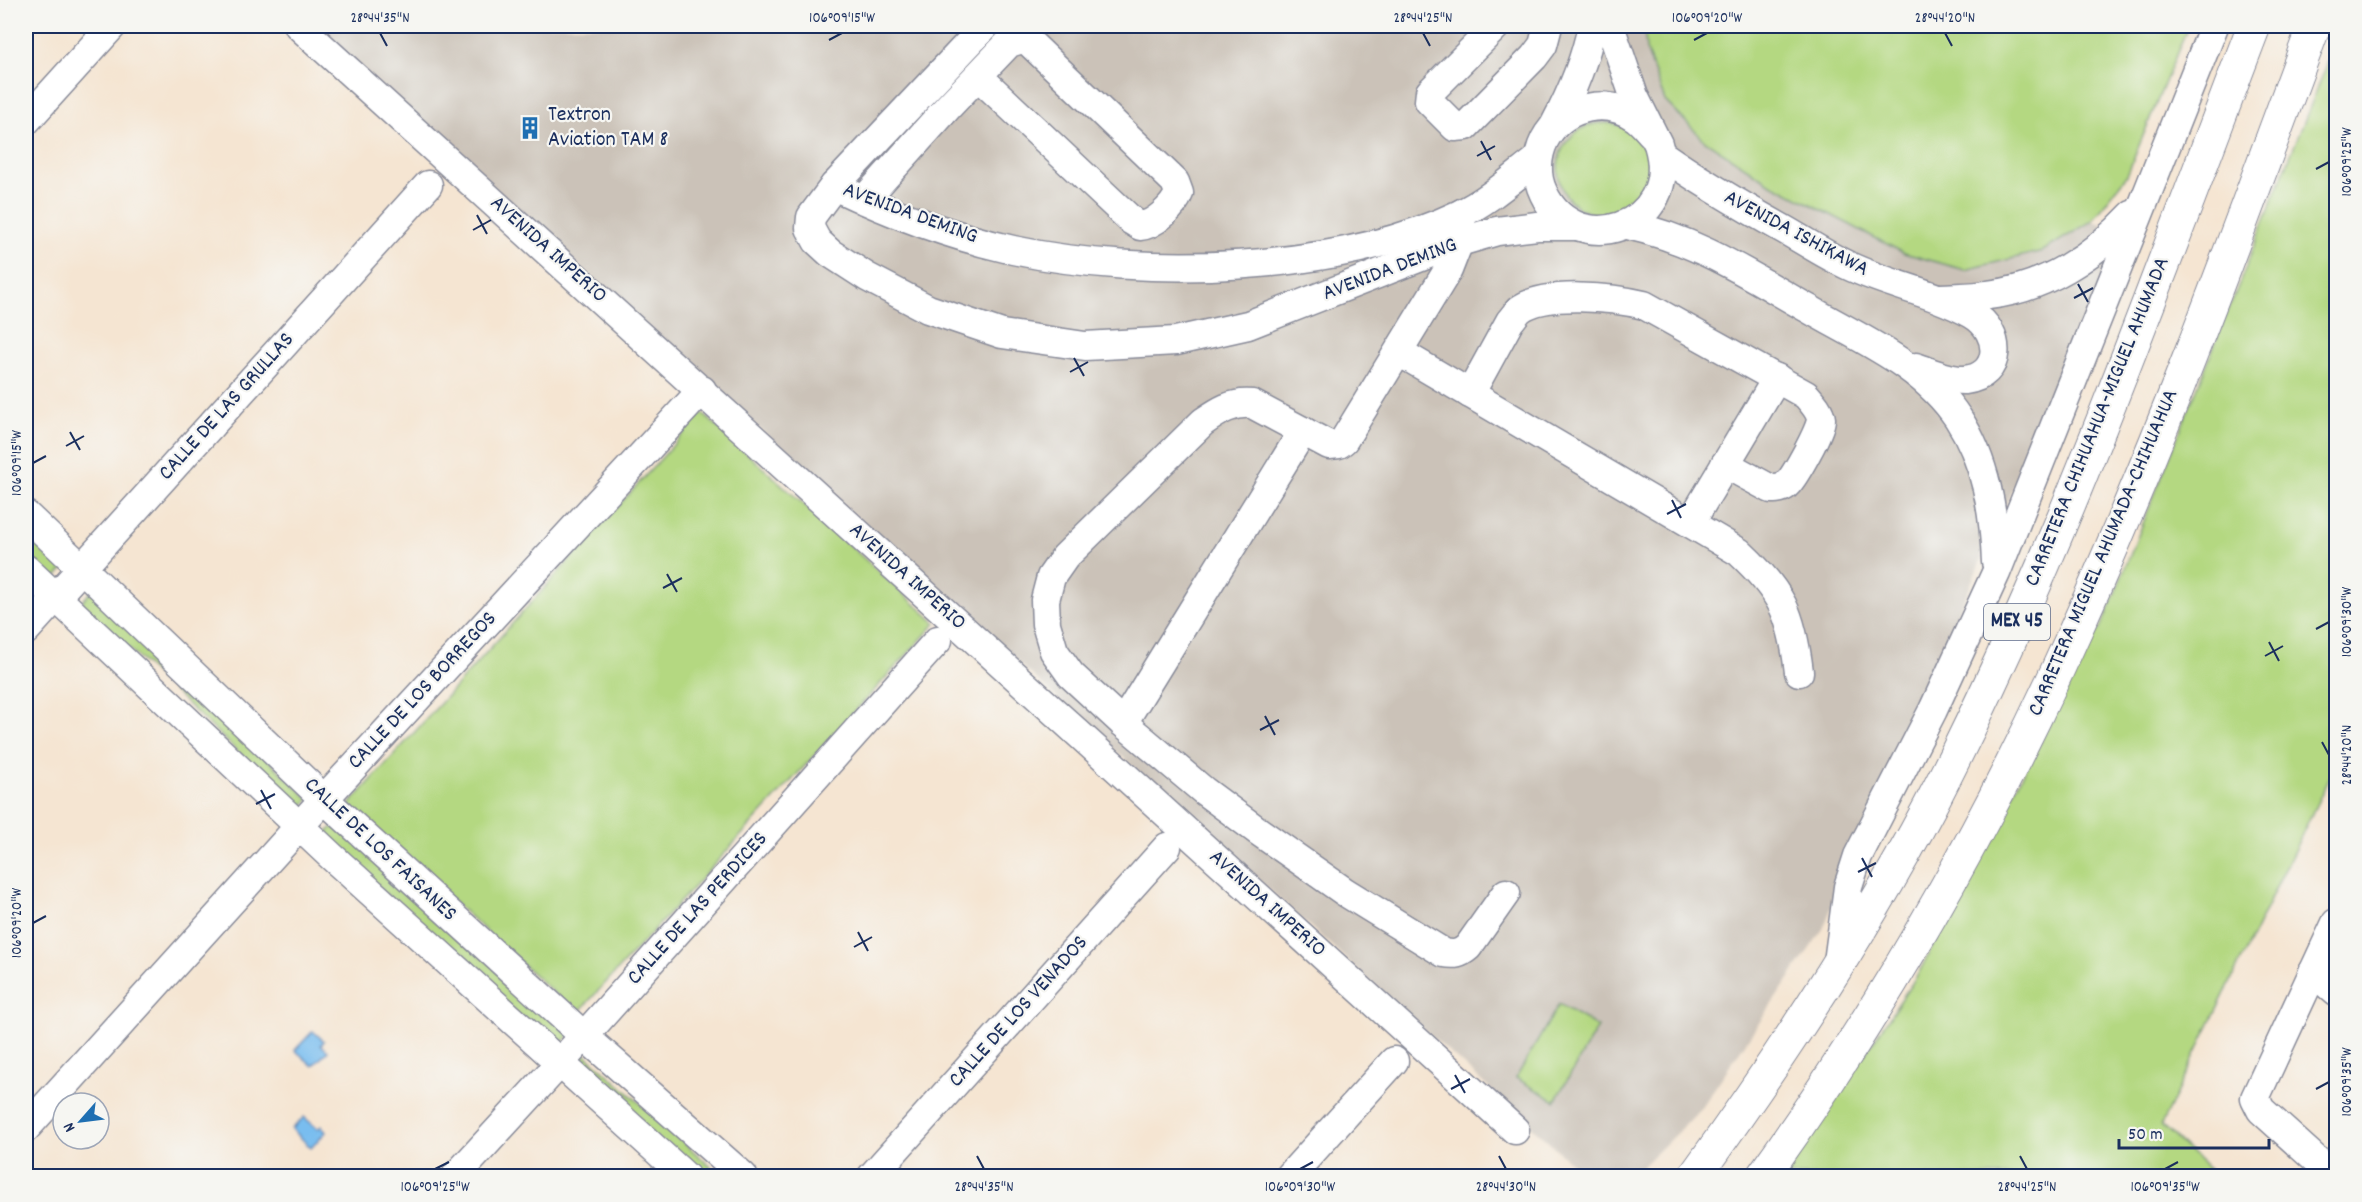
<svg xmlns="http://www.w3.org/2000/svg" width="2362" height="1202" font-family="Dekko,sans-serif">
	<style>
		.industrial { fill: #cbc2b8 }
		.green { fill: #b4d881; stroke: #688470; stroke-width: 1.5 }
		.water { fill: #79bdef; stroke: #4a76a6; stroke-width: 1.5 }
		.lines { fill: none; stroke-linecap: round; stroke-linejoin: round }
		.minor-casing { stroke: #888a98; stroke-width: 31 }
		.major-casing { stroke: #888a98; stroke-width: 35 }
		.minor { stroke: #fff; stroke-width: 28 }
		.major { stroke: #fff; stroke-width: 33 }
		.ticks { fill: none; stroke: #1b2f5e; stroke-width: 2 }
		.labels { text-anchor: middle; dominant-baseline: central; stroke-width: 4.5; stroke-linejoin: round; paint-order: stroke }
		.shield { fill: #f6f6f2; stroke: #5d6b8a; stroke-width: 1.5 }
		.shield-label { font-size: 21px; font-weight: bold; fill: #1b2f5e }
		.poi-label { font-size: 22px; fill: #1b2f5e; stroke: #f6f6f2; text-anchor: start }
		.street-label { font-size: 22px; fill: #1b2f5e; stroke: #f6f6f2 }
		.neatline { fill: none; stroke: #1b2f5e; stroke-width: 2 }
		.ticks-label { font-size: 15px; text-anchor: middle; fill: #1b2f5e }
	</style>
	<rect width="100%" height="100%" fill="#f6f6f2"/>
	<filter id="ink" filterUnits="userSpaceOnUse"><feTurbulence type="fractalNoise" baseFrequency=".0167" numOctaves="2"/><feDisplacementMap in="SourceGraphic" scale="12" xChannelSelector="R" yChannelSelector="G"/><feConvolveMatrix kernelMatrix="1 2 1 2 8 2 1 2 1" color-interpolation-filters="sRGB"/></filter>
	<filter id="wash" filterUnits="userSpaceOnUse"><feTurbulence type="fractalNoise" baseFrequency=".008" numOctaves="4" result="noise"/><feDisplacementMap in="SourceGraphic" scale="24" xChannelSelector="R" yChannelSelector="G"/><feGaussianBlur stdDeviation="1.35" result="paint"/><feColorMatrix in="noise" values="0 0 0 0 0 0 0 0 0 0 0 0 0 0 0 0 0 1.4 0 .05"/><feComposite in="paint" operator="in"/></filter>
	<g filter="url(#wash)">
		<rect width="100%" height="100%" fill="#f5e5d2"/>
		<!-- industrial -->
		<polygon class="industrial" points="315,26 1644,26 1646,49 1768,182 1835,216 2043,251 2092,221 2125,231 1854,851 1823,929 1699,1111 1633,1176 1586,1176"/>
		<!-- green -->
		<g class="green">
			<polygon points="1644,26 2188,26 2127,175 2092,221 2043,251 1965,270 1904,253 1768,182 1705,141 1665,101 1646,49"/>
			<polygon points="2336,42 2336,764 2161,1125 2216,1176 1784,1176 1918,974 2105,618"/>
			<circle cx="1604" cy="169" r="46"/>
			<polygon points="702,413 936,623 577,1014 348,806"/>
			<polygon points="26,532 65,567 54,579 26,553"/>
			<polygon points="91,591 309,799 299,810 81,603"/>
			<polygon points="337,822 570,1034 556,1049 323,837"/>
			<polygon points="1559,1004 1598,1027 1555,1101 1516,1078"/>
			<polygon points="584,1053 721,1176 698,1176 574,1065"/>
		</g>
		<!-- water -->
		<g class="water">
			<polygon points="313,1031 324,1041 321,1045 328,1051 313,1066 295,1050"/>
			<polygon points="304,1117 318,1129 321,1126 326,1132 311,1148 292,1129"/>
		</g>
	</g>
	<g filter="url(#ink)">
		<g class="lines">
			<!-- minor casing -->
			<g class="minor-casing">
				<g id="minor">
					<polyline points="299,26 1515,1130"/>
					<polyline points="985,26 834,186 811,217 810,228 817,241 830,253 867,277 928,309 1002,334 1085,346 1176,341 1248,325 1459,242 1497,231 1537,226 1575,226"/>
					<polyline points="1496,26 1430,92 1429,101 1455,127 1466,126 1534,57 1543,45 1548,26"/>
					<path d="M 1610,26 L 1634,96 L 1658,144 C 1684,228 1570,265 1541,187 C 1535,170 1538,149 1548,134 C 1567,106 1607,97 1636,118 C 1642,122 1647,129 1652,134"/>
					<polyline points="26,121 112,26"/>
					<path d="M 1555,124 C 1572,92 1585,61 1592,26"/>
					<path d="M 1661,154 C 1701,182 1742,206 1785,230 C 1806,242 1827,256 1849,266 C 1889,285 1933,292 1972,314 C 2003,332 2003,376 1965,380 C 1949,381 1931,372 1916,367"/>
					<path d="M 834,186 C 890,213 951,236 1013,250 C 1145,278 1337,273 1460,214 C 1488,201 1513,178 1538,159"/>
					<path d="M 864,200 L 948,107 L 1009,43 L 1022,39 L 1029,42 L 1175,182 L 1179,193 C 1174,207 1154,225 1140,226 L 1132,221 L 978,76"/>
					<path d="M 1462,213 L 1459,242 L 1448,270 L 1344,440 L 1339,444 L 1329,445 L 1252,404 C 1232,402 1219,411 1203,422 L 1065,557 L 1051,577 L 1045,600 L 1046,624 L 1054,651 L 1071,675 L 1123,723 L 1204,791 L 1258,831 L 1345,892 L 1444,953 C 1455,955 1460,954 1468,947 L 1506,893"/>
					<path d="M 1628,225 C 1697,240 1749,275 1809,309 C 1862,340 1923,365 1958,418 C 1986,461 1994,512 1996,562"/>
					<path d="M 1941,298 C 1957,297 1973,297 1988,295 C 2044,289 2094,256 2132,215"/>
					<path d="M 1399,352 L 1739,552 C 1782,592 1792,614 1799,672"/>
					<path d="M 1470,394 L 1510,321 C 1513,318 1516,313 1519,310 C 1544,290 1615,298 1644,305 L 1806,395 C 1812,402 1820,410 1821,419 C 1822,428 1795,476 1788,483 C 1783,489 1777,489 1771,489 L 1725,464"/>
					<polyline points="26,515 324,799 584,1036 743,1176"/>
					<polyline points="1691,522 1777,378"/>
					<polyline points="26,569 331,856 685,1176"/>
					<polyline points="26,630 428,185"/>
					<polyline points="1123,723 1303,431"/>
					<polyline points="1838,962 1848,887 1858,856 1933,710 1996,573 2214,26"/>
					<polyline points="2313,972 2336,992"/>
					<polyline points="26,1128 324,799 702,390"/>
					<polyline points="456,1176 559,1064 938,640"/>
					<polyline points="872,1176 1167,847"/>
					<polyline points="1290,1176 1394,1061"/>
					<polyline points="2334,1176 2261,1110 2255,1098 2336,923"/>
				</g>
			</g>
			<!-- major casing -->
			<g class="major-casing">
				<g id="major">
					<path d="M 1695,1176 C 1780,1058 1862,935 1930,806 C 2059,558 2154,286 2254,26"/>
					<path d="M 1763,1176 C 1876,1018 1975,848 2057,671 C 2154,461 2234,243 2314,26"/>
				</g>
			</g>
			<!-- minor -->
			<use href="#minor" class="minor"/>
			<!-- major -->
			<use href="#major" class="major"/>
		</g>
	</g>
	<!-- ticks -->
	<path class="ticks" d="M 380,33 L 387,46M 1423,33 L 1430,46M 1945,33 L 1952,46M 829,40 L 842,33M 1694,40 L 1707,33M 1481,141 L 1491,160M 1477,156 L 1495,146M 2316,169 L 2329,162M 477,215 L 487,234M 473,230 L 491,220M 2078,284 L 2088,302M 2074,298 L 2093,288M 1074,358 L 1084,376M 1070,372 L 1088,362M 70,432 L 80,450M 66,446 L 84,436M 33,463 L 46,456M 1672,500 L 1681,518M 1667,514 L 1686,504M 667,574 L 677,592M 663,588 L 682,578M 2316,629 L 2329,622M 2269,642 L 2279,661M 2265,656 L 2283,646M 1265,716 L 1275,735M 1260,730 L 1279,720M 2322,742 L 2329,755M 261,790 L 271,809M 256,804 L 275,794M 1862,858 L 1872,877M 1858,872 L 1876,863M 33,923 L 46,916M 858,932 L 868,951M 854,947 L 872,937M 1455,1075 L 1465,1093M 1451,1089 L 1470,1079M 2316,1089 L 2329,1082M 977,1156 L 984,1169M 1499,1156 L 1506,1169M 2020,1156 L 2027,1169M 435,1169 L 449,1162M 1300,1169 L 1313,1162M 2165,1169 L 2178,1162"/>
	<!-- icons -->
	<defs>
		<g id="building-bare" transform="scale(1.8)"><path d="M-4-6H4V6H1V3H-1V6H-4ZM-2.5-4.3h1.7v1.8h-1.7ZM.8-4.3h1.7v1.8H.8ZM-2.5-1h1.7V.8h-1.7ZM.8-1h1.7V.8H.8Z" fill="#1f6fb2" stroke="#f6f6f2" stroke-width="2.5" paint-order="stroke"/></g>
	</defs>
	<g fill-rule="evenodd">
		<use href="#building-bare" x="530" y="128"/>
	</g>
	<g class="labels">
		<!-- shield labels -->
		<rect class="shield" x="1984" y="604" width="66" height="36" rx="4.5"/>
		<g class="shield-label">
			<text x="2017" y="622">MEX 45</text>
		</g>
		<!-- poi labels -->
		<g class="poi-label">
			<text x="548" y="115">Textron<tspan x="548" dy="25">Aviation TAM 8</tspan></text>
		</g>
		<!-- street labels -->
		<g class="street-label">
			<text transform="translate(910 214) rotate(20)">AVENIDA DEMING</text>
			<text transform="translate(1796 234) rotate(28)">AVENIDA ISHIKAWA</text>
			<text transform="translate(548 250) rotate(42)">AVENIDA IMPERIO</text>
			<text transform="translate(1390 270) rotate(-21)">AVENIDA DEMING</text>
			<text transform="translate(227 407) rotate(-48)">CALLE DE LAS GRULLAS</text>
			<text transform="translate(2098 422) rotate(-68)">CARRETERA CHIHUAHUA-MIGUEL AHUMADA</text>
			<text transform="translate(2104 553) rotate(-67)">CARRETERA MIGUEL AHUMADA-CHIHUAHUA</text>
			<text transform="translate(907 577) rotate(42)">AVENIDA IMPERIO</text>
			<text transform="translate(423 691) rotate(-47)">CALLE DE LOS BORREGOS</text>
			<text transform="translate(380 850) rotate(43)">CALLE DE LOS FAISANES</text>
			<text transform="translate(1267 904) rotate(42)">AVENIDA IMPERIO</text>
			<text transform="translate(698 909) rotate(-48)">CALLE DE LAS PERDICES</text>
			<text transform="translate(1019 1012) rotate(-48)">CALLE DE LOS VENADOS</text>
		</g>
	</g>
	<!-- margin -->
	<rect width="2362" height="1202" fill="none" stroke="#f6f6f2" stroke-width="66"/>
	<!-- north arrow -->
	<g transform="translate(81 1121) rotate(242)"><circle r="28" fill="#f6f6f2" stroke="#9ea6b7" stroke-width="1.5"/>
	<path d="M0-4.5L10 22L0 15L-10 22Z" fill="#1f6fb2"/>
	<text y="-9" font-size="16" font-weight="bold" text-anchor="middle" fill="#1b2f5e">N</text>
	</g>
	<!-- scale -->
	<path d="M2119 1139v9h150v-9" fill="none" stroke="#1b2f5e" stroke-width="3"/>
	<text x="2128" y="1139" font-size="18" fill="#1b2f5e" stroke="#f6f6f2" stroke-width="4.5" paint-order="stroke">50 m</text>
	<rect x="33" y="33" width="2296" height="1136" class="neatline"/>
	<g class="ticks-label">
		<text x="380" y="22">28°44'35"N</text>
		<text x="842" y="22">106°09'15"W</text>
		<text x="1423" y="22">28°44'25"N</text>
		<text x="1707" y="22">106°09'20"W</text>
		<text x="1945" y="22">28°44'20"N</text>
		<text transform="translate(2346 162) rotate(-90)" y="5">106°09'25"W</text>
		<text transform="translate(16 463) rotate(-90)" y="5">106°09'15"W</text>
		<text transform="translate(2346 622) rotate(-90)" y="5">106°09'30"W</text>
		<text transform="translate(2346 755) rotate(-90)" y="5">28°44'20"N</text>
		<text transform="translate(16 923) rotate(-90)" y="5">106°09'20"W</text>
		<text transform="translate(2346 1082) rotate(-90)" y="5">106°09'35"W</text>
		<text x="435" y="1191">106°09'25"W</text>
		<text x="984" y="1191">28°44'35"N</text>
		<text x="1300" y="1191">106°09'30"W</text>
		<text x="1506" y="1191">28°44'30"N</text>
		<text x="2027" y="1191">28°44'25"N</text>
		<text x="2165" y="1191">106°09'35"W</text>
	</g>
</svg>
